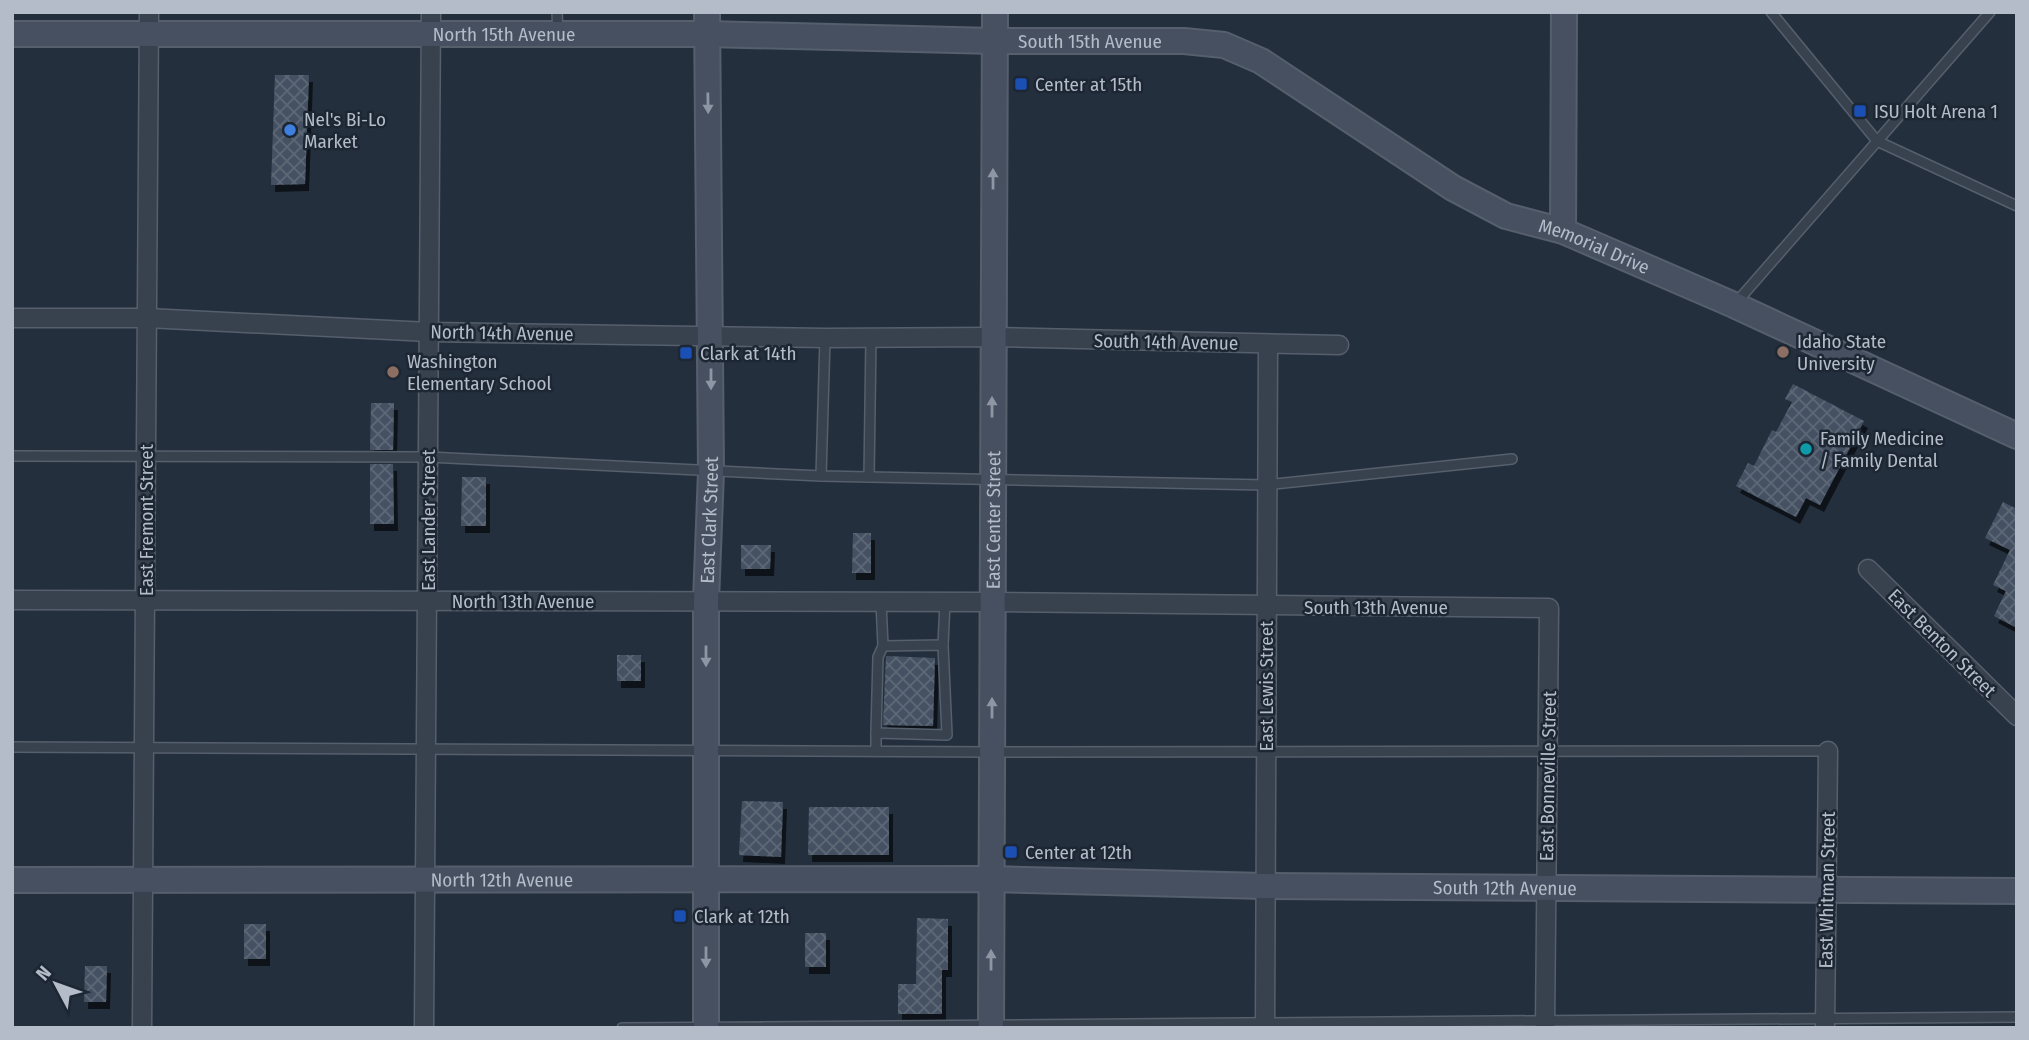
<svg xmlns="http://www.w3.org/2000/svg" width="2029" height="1040" font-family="'Fira Sans Condensed',sans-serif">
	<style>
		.building { fill: url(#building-cross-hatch); filter: url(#shadow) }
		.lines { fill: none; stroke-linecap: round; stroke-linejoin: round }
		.lane-casing { stroke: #565f6c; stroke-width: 12 }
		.street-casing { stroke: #565f6c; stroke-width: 21 }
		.secondary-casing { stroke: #565f6c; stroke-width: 28 }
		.lane { stroke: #38414e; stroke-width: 9 }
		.street { stroke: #38414e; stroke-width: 18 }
		.secondary { stroke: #465061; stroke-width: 24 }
		.oneway { fill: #8e96a5 }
		.transit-dot { fill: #1a4fb4; stroke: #1d2633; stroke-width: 2.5 }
		.shop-dot { fill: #3f7fe0; stroke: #1d2633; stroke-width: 2.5 }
		.education-dot { fill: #8d6e63; stroke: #1d2633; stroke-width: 2.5 }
		.culture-dot { fill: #0f9aa8; stroke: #1d2633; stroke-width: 2.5 }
		.labels { text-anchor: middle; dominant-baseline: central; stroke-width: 5; stroke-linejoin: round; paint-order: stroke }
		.street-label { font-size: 19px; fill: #b4bcc9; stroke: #1d2633 }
		.poi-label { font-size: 19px; fill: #b4bcc9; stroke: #1d2633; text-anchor: start }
	</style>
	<defs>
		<pattern id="building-cross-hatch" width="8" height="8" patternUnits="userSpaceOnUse" patternTransform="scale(1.75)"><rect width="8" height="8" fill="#455162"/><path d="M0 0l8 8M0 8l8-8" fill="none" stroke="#5d6877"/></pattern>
		<filter id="shadow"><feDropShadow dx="4" dy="7" stdDeviation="0" flood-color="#0009"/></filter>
	</defs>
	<rect width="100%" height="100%" fill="#242f3e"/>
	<!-- building -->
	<g class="building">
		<polygon points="275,75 309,75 305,184 271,185"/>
		<polygon points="1793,384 1864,421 1820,505 1806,498 1796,517 1736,486 1748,463 1754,466 1772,430 1776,432 1792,402 1785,399"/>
		<polygon points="371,403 394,403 393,450 370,450"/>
		<polygon points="370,464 393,464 394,524 370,524"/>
		<polygon points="462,477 486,477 486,526 461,526"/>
		<polygon points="2003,502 2017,509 2017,628 1994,616 2006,591 1993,585 2010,550 1985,538"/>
		<polygon points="853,533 871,533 871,573 852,573"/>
		<polygon points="741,545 771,545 770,569 741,569"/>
		<rect x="617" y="655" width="24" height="26"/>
		<polygon points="886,656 935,658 933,726 883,725"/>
		<polygon points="742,801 783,802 781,857 739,855"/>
		<polygon points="809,807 889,807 889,855 808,855"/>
		<polygon points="917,918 948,919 948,970 942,970 942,1014 898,1014 898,984 916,984"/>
		<rect x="244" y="924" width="22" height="35"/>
		<rect x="805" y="933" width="21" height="34"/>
		<polygon points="85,966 107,966 106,1002 84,1002"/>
	</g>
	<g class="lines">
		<!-- lane casing -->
		<g class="lane-casing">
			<g id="lane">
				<polyline points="557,12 558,33"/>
				<polyline points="1771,12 1877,141 2017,206"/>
				<polyline points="1735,304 1990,12"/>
				<polyline points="12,456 428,457 821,476 1266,485 1512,459"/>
				<polyline points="821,476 825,338"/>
				<polyline points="869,477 871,338"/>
				<polyline points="943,645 945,602"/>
				<polyline points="876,733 878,657 883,646"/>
				<polyline points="12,747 992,752 1828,751"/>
				<polyline points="876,751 876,733 947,735 943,645 883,646 881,602"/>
				<polyline points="622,1028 2017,1017"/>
			</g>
		</g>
		<!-- street casing -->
		<g class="street-casing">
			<g id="street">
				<polyline points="12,318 147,318 429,332 825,338 992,337 1339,345"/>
				<polyline points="1868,569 2017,716"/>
				<polyline points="12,600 992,602 1549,608 1545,1028"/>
				<polyline points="142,1028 149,12"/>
				<polyline points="424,1028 431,12"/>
				<polyline points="1265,1028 1268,345"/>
				<polyline points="1825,1028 1828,751"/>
			</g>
		</g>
		<!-- secondary casing -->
		<g class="secondary-casing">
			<g id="secondary">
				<path id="s1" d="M 12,34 L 707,34 L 995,41 L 1184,41 L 1224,45 L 1261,61 L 1453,188 L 1506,216 L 1563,231 L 1734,305 L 2017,436"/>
				<polyline points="1563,231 1564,12"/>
				<path id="s2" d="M 12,880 L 991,879 L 1265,886 L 2017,891"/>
				<path id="s3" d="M 706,1028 L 706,601 L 711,472 L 707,12"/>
				<path id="s4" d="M 991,1028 L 995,12"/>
			</g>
		</g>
		<!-- lane -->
		<use href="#lane" class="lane"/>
		<!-- street -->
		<use href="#street" class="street"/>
		<!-- secondary -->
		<use href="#secondary" class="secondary"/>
	</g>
	<!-- one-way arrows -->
	<defs><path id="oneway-solid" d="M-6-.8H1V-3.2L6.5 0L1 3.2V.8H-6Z" transform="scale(1.75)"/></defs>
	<g class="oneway">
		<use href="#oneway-solid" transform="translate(708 103) rotate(89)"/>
		<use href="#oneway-solid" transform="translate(993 179) rotate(-90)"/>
		<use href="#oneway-solid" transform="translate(711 379) rotate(90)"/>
		<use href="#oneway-solid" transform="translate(992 407) rotate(-90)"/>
		<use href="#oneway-solid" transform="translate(706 656) rotate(90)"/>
		<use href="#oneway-solid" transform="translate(992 708) rotate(-90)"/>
		<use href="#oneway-solid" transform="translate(706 957) rotate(90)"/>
		<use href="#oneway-solid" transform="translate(991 960) rotate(-90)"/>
	</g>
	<!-- markers -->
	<g class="transit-dot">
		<rect x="1014" y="77" width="14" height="14" rx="3.5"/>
		<rect x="1853" y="104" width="14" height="14" rx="3.5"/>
		<rect x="679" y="346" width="14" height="14" rx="3.5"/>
		<rect x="1004" y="845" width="14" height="14" rx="3.5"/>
		<rect x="673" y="909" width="14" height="14" rx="3.5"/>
	</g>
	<circle class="shop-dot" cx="290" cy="130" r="7"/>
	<g class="education-dot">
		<circle cx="1783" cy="352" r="7"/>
		<circle cx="393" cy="372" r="7"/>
	</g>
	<circle class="culture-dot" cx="1806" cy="449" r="7"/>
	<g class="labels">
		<!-- street labels -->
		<g class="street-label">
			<text stroke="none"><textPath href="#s1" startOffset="492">North 15th Avenue</textPath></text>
			<text stroke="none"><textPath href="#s1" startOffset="1078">South 15th Avenue</textPath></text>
			<text stroke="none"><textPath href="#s1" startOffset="1636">Memorial Drive</textPath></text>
			<text transform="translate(502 333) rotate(1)">North 14th Avenue</text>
			<text transform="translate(1166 342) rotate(1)">South 14th Avenue</text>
			<text transform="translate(146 520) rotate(-90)">East Fremont Street</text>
			<text transform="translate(428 520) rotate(-90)">East Lander Street</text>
			<text stroke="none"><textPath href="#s3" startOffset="508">East Clark Street</textPath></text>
			<text stroke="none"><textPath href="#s4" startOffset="508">East Center Street</textPath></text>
			<text x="523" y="601">North 13th Avenue</text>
			<text x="1376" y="607">South 13th Avenue</text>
			<text transform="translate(1942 643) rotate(45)">East Benton Street</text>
			<text transform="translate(1266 686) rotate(-90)">East Lewis Street</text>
			<text transform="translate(1548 776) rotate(-89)">East Bonneville Street</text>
			<text stroke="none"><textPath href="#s2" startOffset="490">North 12th Avenue</textPath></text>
			<text stroke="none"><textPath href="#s2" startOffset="1493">South 12th Avenue</textPath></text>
			<text transform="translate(1827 890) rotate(-89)">East Whitman Street</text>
		</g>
		<!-- poi labels -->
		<g class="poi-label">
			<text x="1035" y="84">Center at 15th</text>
			<text x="1874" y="111">ISU Holt Arena 1</text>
			<text x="304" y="119">Nel's Bi-Lo<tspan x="304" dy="22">Market</tspan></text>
			<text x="1797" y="341">Idaho State<tspan x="1797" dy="22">University</tspan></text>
			<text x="700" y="353">Clark at 14th</text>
			<text x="407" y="361">Washington<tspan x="407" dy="22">Elementary School</tspan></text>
			<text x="1820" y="438">Family Medicine<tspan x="1820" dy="22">/ Family Dental</tspan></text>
			<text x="1025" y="852">Center at 12th</text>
			<text x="694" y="916">Clark at 12th</text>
		</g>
	</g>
	<!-- border -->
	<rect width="2029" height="1040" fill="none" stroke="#b4bcc9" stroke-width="28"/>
	<!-- north arrow -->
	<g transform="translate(56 984) rotate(311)" stroke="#1d2633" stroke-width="5" paint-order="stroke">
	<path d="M0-5L12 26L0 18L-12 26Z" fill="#b4bcc9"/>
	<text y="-10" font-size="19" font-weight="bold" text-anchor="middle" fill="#b4bcc9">N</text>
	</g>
</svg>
